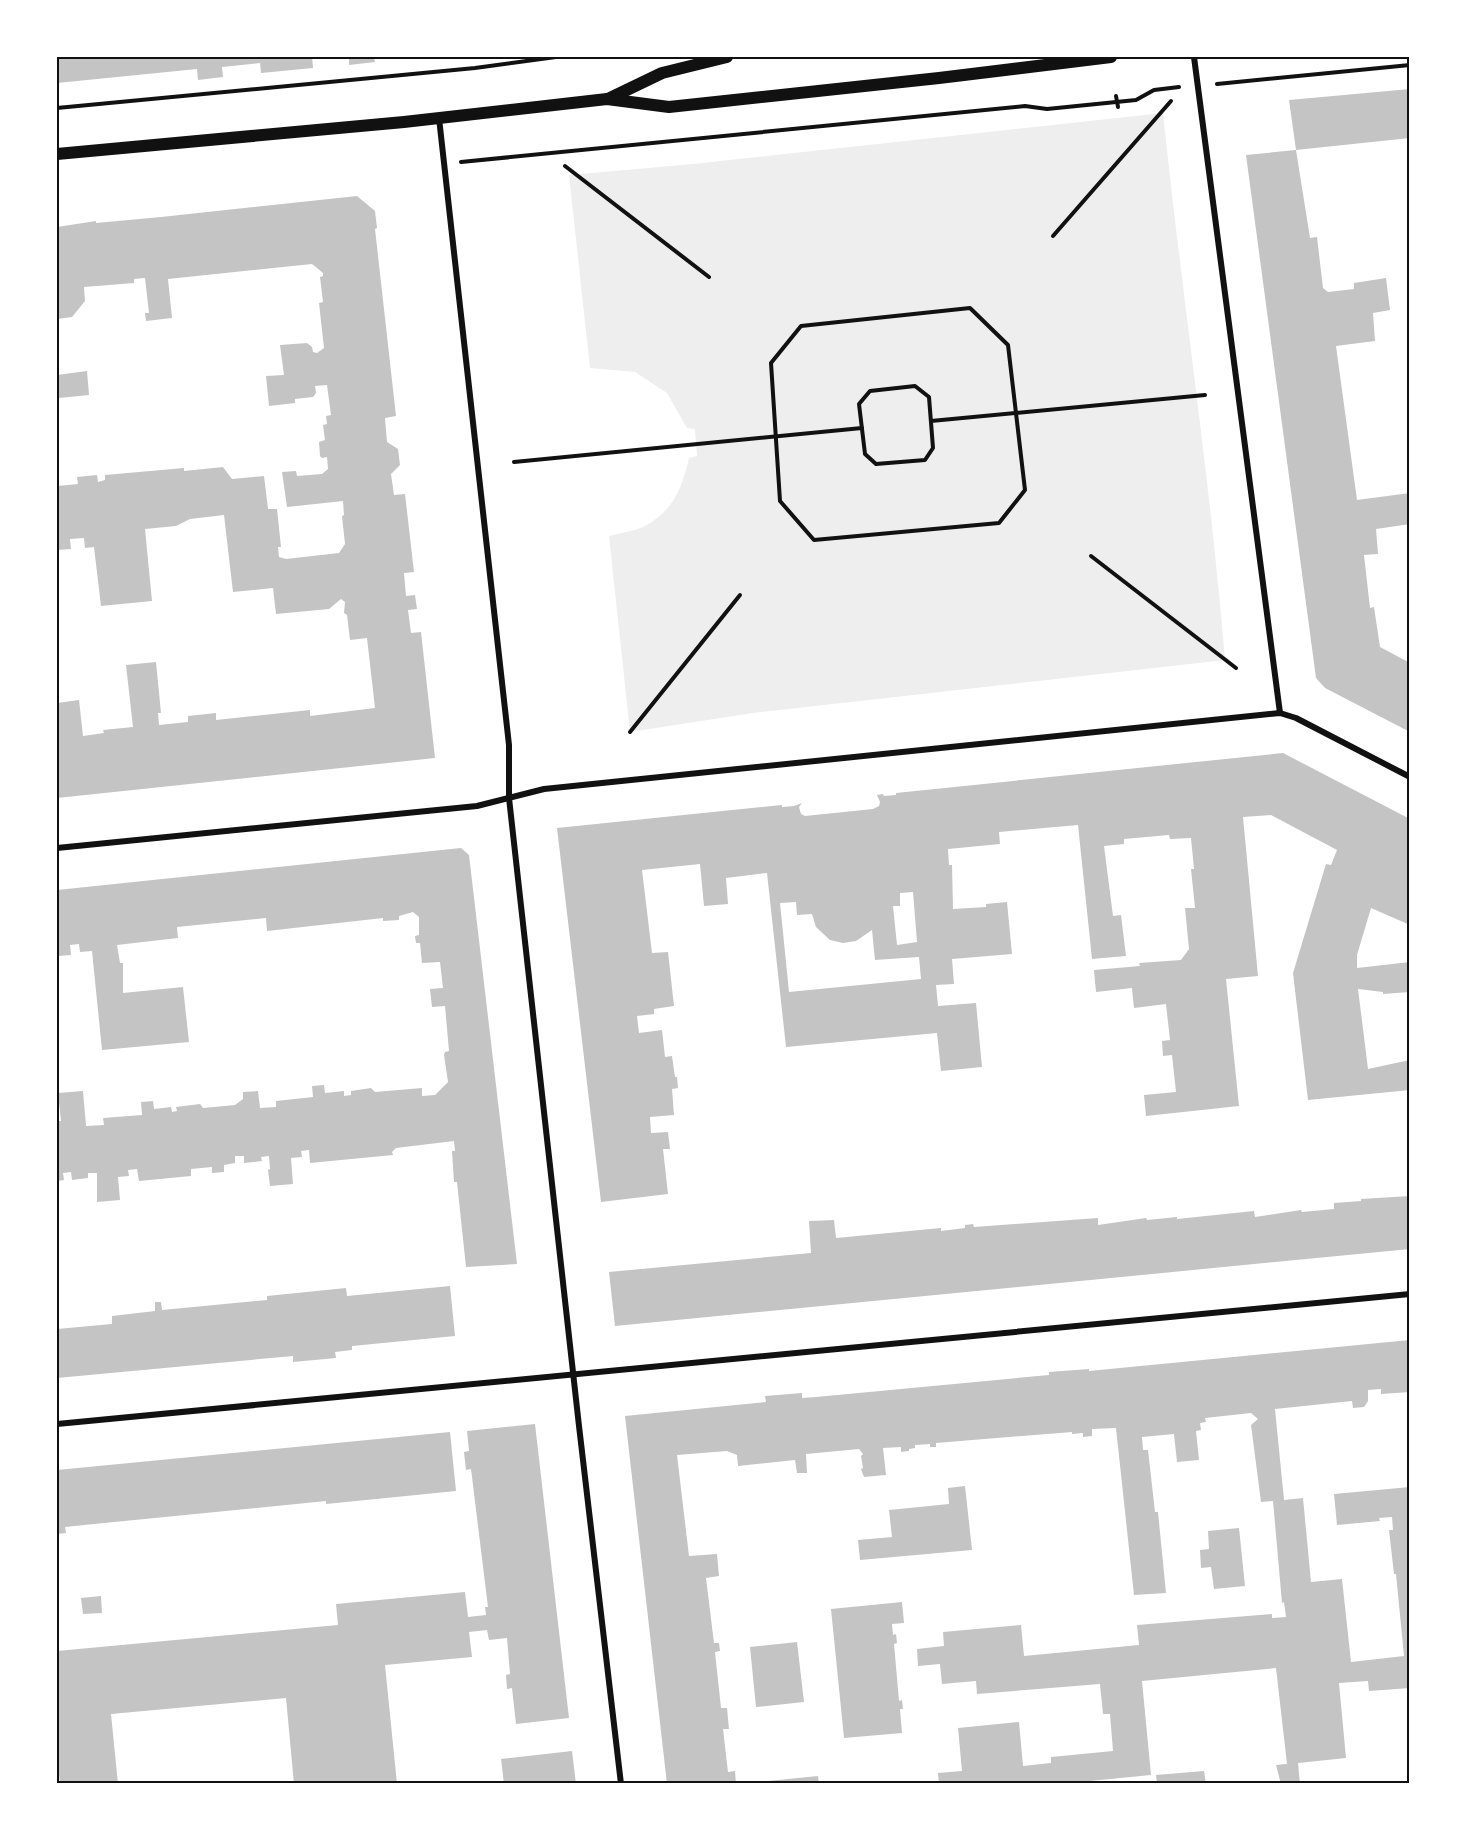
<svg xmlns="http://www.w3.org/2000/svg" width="1467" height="1841" font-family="Quicksand,sans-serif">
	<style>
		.green { fill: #eee }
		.building { fill: #c4c4c4; fill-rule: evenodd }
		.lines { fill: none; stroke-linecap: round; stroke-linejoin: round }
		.path { stroke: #111; stroke-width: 4 }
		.minor { stroke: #111; stroke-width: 6 }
		.secondary { stroke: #111; stroke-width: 12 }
		.neatline { fill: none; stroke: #111; stroke-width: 2 }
	</style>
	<rect width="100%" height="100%" fill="#fff"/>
	<!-- green -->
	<path class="green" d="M 1163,113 C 1182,296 1210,477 1225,660 L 753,713 L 630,732 L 609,536 C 620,533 635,531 645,526 C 674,510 682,488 689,458 L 697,456 L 695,429 L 687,428 L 667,393 L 635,372 L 590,368 L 569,175 L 693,164 Z"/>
	<!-- building -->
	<g class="building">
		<polygon points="57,57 312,57 313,68 261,73 260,63 222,67 223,77 198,80 197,69 57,83"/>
		<polygon points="349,57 374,57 375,62 349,65"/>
		<polygon points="1410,89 1410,138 1296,150 1289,100"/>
		<polygon points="1296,150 1310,238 1317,237 1323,288 1328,292 1354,289 1354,283 1386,278 1390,310 1373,313 1375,341 1336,346 1357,500 1410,493 1410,524 1376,529 1378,554 1364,555 1370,608 1374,607 1380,647 1410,663 1410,732 1325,688 1316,678 1246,155"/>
		<polygon points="357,196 375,211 377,228 375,229 396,416 385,418 387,442 398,449 400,465 391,474 394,495 405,494 414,572 404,573 406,596 415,595 417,609 408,610 411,633 421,632 435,758 57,798 57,703 79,700 83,736 104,733 103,730 133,727 126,665 156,662 161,713 158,713 159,725 188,722 188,716 216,713 216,720 310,710 310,716 375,708 367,638 350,640 347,615 344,613 345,602 341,599 329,609 276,614 273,588 233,592 224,515 190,519 176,526 145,529 152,601 101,606 94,547 85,548 84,538 70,539 71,549 57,550 57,486 78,484 77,477 97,475 98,482 105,480 105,475 184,468 184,471 223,467 232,479 264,476 268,509 277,509 281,547 278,547 279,557 286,559 339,553 345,544 342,516 344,515 343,501 287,507 282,472 296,471 297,476 322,474 328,469 327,457 322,458 320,456 319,442 325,440 323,425 327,424 326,416 331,415 327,385 315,386 316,393 313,397 295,399 295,403 269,406 266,376 284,375 280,345 307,343 312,347 313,352 317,353 324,348 319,303 323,302 320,277 323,276 323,273 312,264 168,279 172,318 146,321 145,313 149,313 145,278 134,279 134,283 84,287 85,301 72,317 57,319 57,227 96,221 96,223 161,217"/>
		<polygon points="87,371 89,395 59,398 57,375"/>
		<path d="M 1283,753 L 1410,819 L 1410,925 L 1371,908 L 1357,955 L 1357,968 L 1410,962 L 1410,992 L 1383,994 L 1383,992 L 1358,989 L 1368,1069 L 1410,1060 L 1410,1090 L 1308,1100 L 1293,973 L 1326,864 L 1331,865 L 1337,850 L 1271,815 L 1243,817 L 1258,976 L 1226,979 L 1239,1106 L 1146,1116 L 1144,1095 L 1176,1092 L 1172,1055 L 1163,1056 L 1162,1041 L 1170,1040 L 1166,1004 L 1134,1008 L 1132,988 L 1096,992 L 1094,970 L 1140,966 L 1139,963 L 1181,960 L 1189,949 L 1185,908 L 1195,908 L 1191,869 L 1194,869 L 1191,838 L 1170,839 L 1169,835 L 1124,839 L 1124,844 L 1104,846 L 1113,916 L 1121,915 L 1126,956 L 1092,959 L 1078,825 L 999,832 L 1000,844 L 948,849 L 949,865 L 952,865 L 953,909 L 986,907 L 986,904 L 1007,902 L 1012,954 L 952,959 L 954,984 L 936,985 L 938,1006 L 976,1003 L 982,1067 L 941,1071 L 937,1033 L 786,1047 L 767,873 L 726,878 L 728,904 L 704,906 L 700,864 L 642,870 L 652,953 L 668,952 L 674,1006 L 654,1009 L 654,1014 L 637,1016 L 639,1033 L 662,1030 L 665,1057 L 672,1056 L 675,1077 L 677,1077 L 678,1088 L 672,1089 L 674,1115 L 650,1117 L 651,1133 L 668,1132 L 670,1149 L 663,1149 L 668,1194 L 601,1202 L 557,828 L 782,805 L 782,807 L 794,806 L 802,803 L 799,807 L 801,814 L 805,816 L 873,809 L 879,806 L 880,802 L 877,795 L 883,794 L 884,796 L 896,795 L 896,793 ZM 913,892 L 917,942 L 897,945 L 893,906 L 900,906 L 900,893 ZM 796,902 L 797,915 L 812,914 L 816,927 L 830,940 L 843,943 L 856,941 L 872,930 L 875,960 L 919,957 L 921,979 L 789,992 L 780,903 Z"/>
		<polygon points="461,848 469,855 517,1264 466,1267 457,1182 454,1182 452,1151 455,1151 454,1141 396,1148 392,1152 393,1155 310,1163 309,1150 301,1151 302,1157 291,1158 293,1184 270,1186 268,1170 270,1169 269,1156 261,1157 262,1161 244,1163 244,1156 235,1156 235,1163 224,1165 224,1172 212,1173 212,1167 191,1169 191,1176 139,1181 137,1169 128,1170 129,1176 118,1177 120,1200 97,1202 97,1173 88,1173 88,1178 72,1180 71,1172 63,1173 64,1180 57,1181 57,1121 61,1121 58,1093 83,1091 86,1126 104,1125 103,1118 142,1115 141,1102 153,1101 154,1109 171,1107 172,1112 177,1111 176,1107 200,1104 203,1108 235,1105 243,1099 243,1092 258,1091 260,1108 276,1107 276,1101 313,1097 312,1086 324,1085 325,1093 344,1091 344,1096 351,1095 351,1091 371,1088 375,1092 422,1088 422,1096 435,1095 448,1082 444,1055 445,1052 449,1051 445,1006 432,1007 430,989 443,988 440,962 422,963 420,943 416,943 415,936 419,935 419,917 413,912 399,916 399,920 383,921 383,918 267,931 266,918 177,927 178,938 117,945 120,963 123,963 123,993 183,987 189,1042 102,1050 92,951 80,952 79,944 70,945 71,955 58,956 57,954 57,890"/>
		<polygon points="1410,1196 1410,1249 615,1326 609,1272 811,1253 809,1221 834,1220 836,1238 941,1228 941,1231 965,1228 965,1225 973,1224 974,1227 1098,1218 1098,1225 1146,1218 1147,1220 1177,1217 1177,1219 1254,1211 1255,1217 1301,1210 1302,1212 1334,1209 1334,1203 1361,1201 1361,1199"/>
		<polygon points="450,1286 455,1336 352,1346 352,1350 335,1352 336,1358 293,1362 293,1356 282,1357 57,1378 57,1329 112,1324 112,1316 155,1311 155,1302 161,1302 162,1310 267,1300 267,1296 346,1288 347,1296"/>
		<polygon points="1410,1340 1410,1392 1381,1394 1381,1389 1368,1390 1368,1401 1364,1407 1353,1408 1352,1401 1275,1409 1284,1500 1303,1498 1311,1582 1342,1579 1351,1662 1404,1656 1396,1574 1394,1574 1389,1530 1393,1530 1392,1517 1379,1518 1380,1521 1337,1525 1334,1494 1410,1487 1410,1688 1369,1691 1368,1681 1339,1683 1346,1758 1298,1763 1300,1784 1281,1784 1276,1765 1287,1764 1276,1668 1142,1681 1151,1775 1059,1784 939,1784 938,1773 962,1771 958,1728 1019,1722 1023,1766 1051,1763 1051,1757 1113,1751 1110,1714 1103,1714 1100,1684 977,1694 976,1681 942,1684 940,1664 918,1666 917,1649 944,1646 943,1632 1021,1625 1024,1656 1139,1645 1137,1625 1272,1614 1272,1618 1286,1617 1284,1602 1282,1603 1273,1501 1261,1502 1251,1425 1258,1419 1251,1413 1205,1418 1206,1422 1200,1423 1201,1430 1196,1431 1199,1460 1177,1462 1174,1434 1142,1437 1143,1450 1148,1450 1155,1512 1158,1512 1166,1593 1134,1595 1116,1428 1092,1429 1092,1436 1083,1437 1083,1433 1072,1434 1072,1432 936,1443 936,1447 930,1447 930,1444 915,1445 915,1448 909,1449 909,1451 901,1452 901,1447 883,1448 886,1475 864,1477 861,1469 863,1468 861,1456 863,1454 859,1449 806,1454 807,1473 797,1473 795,1460 738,1466 737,1455 727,1451 677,1455 689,1556 717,1554 719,1576 706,1578 714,1643 719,1643 720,1651 715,1652 721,1708 727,1708 729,1729 723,1729 728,1772 735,1771 736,1784 667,1784 625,1416 766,1402 765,1396 802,1393 802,1398 816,1397 1049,1375 1049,1372 1089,1369 1089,1371"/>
		<polygon points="535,1424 569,1718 516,1724 512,1688 507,1689 506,1675 510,1674 507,1638 489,1640 487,1630 469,1632 472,1657 385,1665 397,1784 294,1784 286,1698 111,1714 118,1784 60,1784 57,1757 57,1651 338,1625 336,1604 465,1592 468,1617 486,1615 485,1607 488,1607 471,1469 466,1470 464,1452 469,1451 467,1431"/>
		<polygon points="450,1432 456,1491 326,1504 326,1501 94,1524 65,1527 66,1533 57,1534 57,1470"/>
		<polygon points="965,1486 972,1550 860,1560 858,1540 892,1537 889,1510 949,1504 948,1488"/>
		<polygon points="1239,1528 1245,1586 1214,1589 1211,1567 1201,1568 1200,1550 1209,1549 1208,1531"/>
		<polygon points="101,1596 102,1613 83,1614 81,1598"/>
		<polygon points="902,1602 904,1623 892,1624 893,1635 896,1634 897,1643 894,1644 899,1701 902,1700 903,1709 900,1709 902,1733 844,1738 831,1609"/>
		<polygon points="797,1642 804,1702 756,1707 750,1647"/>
		<polygon points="572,1751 576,1784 504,1784 501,1759"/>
		<polygon points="1204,1771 1206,1784 1157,1784 1156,1775"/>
		<polygon points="818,1776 819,1784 768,1784 768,1781"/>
	</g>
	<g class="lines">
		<!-- path -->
		<g class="path">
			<polyline points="1217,84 1410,65"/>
			<polyline points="1116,96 1118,107"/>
			<polyline points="57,108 475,68 556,57"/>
			<polyline points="461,162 1025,106 1047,109 1136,100 1154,90 1179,87"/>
			<polyline points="565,166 709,277"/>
			<polyline points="1053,236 1171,101"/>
			<polygon points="970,308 1008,345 1025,490 999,523 814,540 780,501 771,363 801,326"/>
			<polygon points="915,386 929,397 933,448 925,460 876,464 865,454 859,404 870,391"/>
			<polyline points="931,421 1205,395"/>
			<polyline points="514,462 862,428"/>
			<polyline points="1091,556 1236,668"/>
			<polyline points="630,732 740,595"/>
		</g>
		<!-- minor -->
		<g class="minor">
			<polyline points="1194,57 1280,713"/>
			<polyline points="439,118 509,745 509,798 579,1426 621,1784"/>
			<polyline points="57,848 477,806 544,789 1280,713 1296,718 1410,777"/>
			<polyline points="57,1424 1410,1294"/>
		</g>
		<!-- secondary -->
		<g class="secondary">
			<polyline points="608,99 662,73 727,57"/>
			<polyline points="57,154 404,122 607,99 669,107 939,78 1111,57"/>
		</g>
	</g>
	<!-- border -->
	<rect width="1467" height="1841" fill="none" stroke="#ffffff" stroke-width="117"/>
	<rect x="58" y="58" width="1350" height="1724" class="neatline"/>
</svg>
